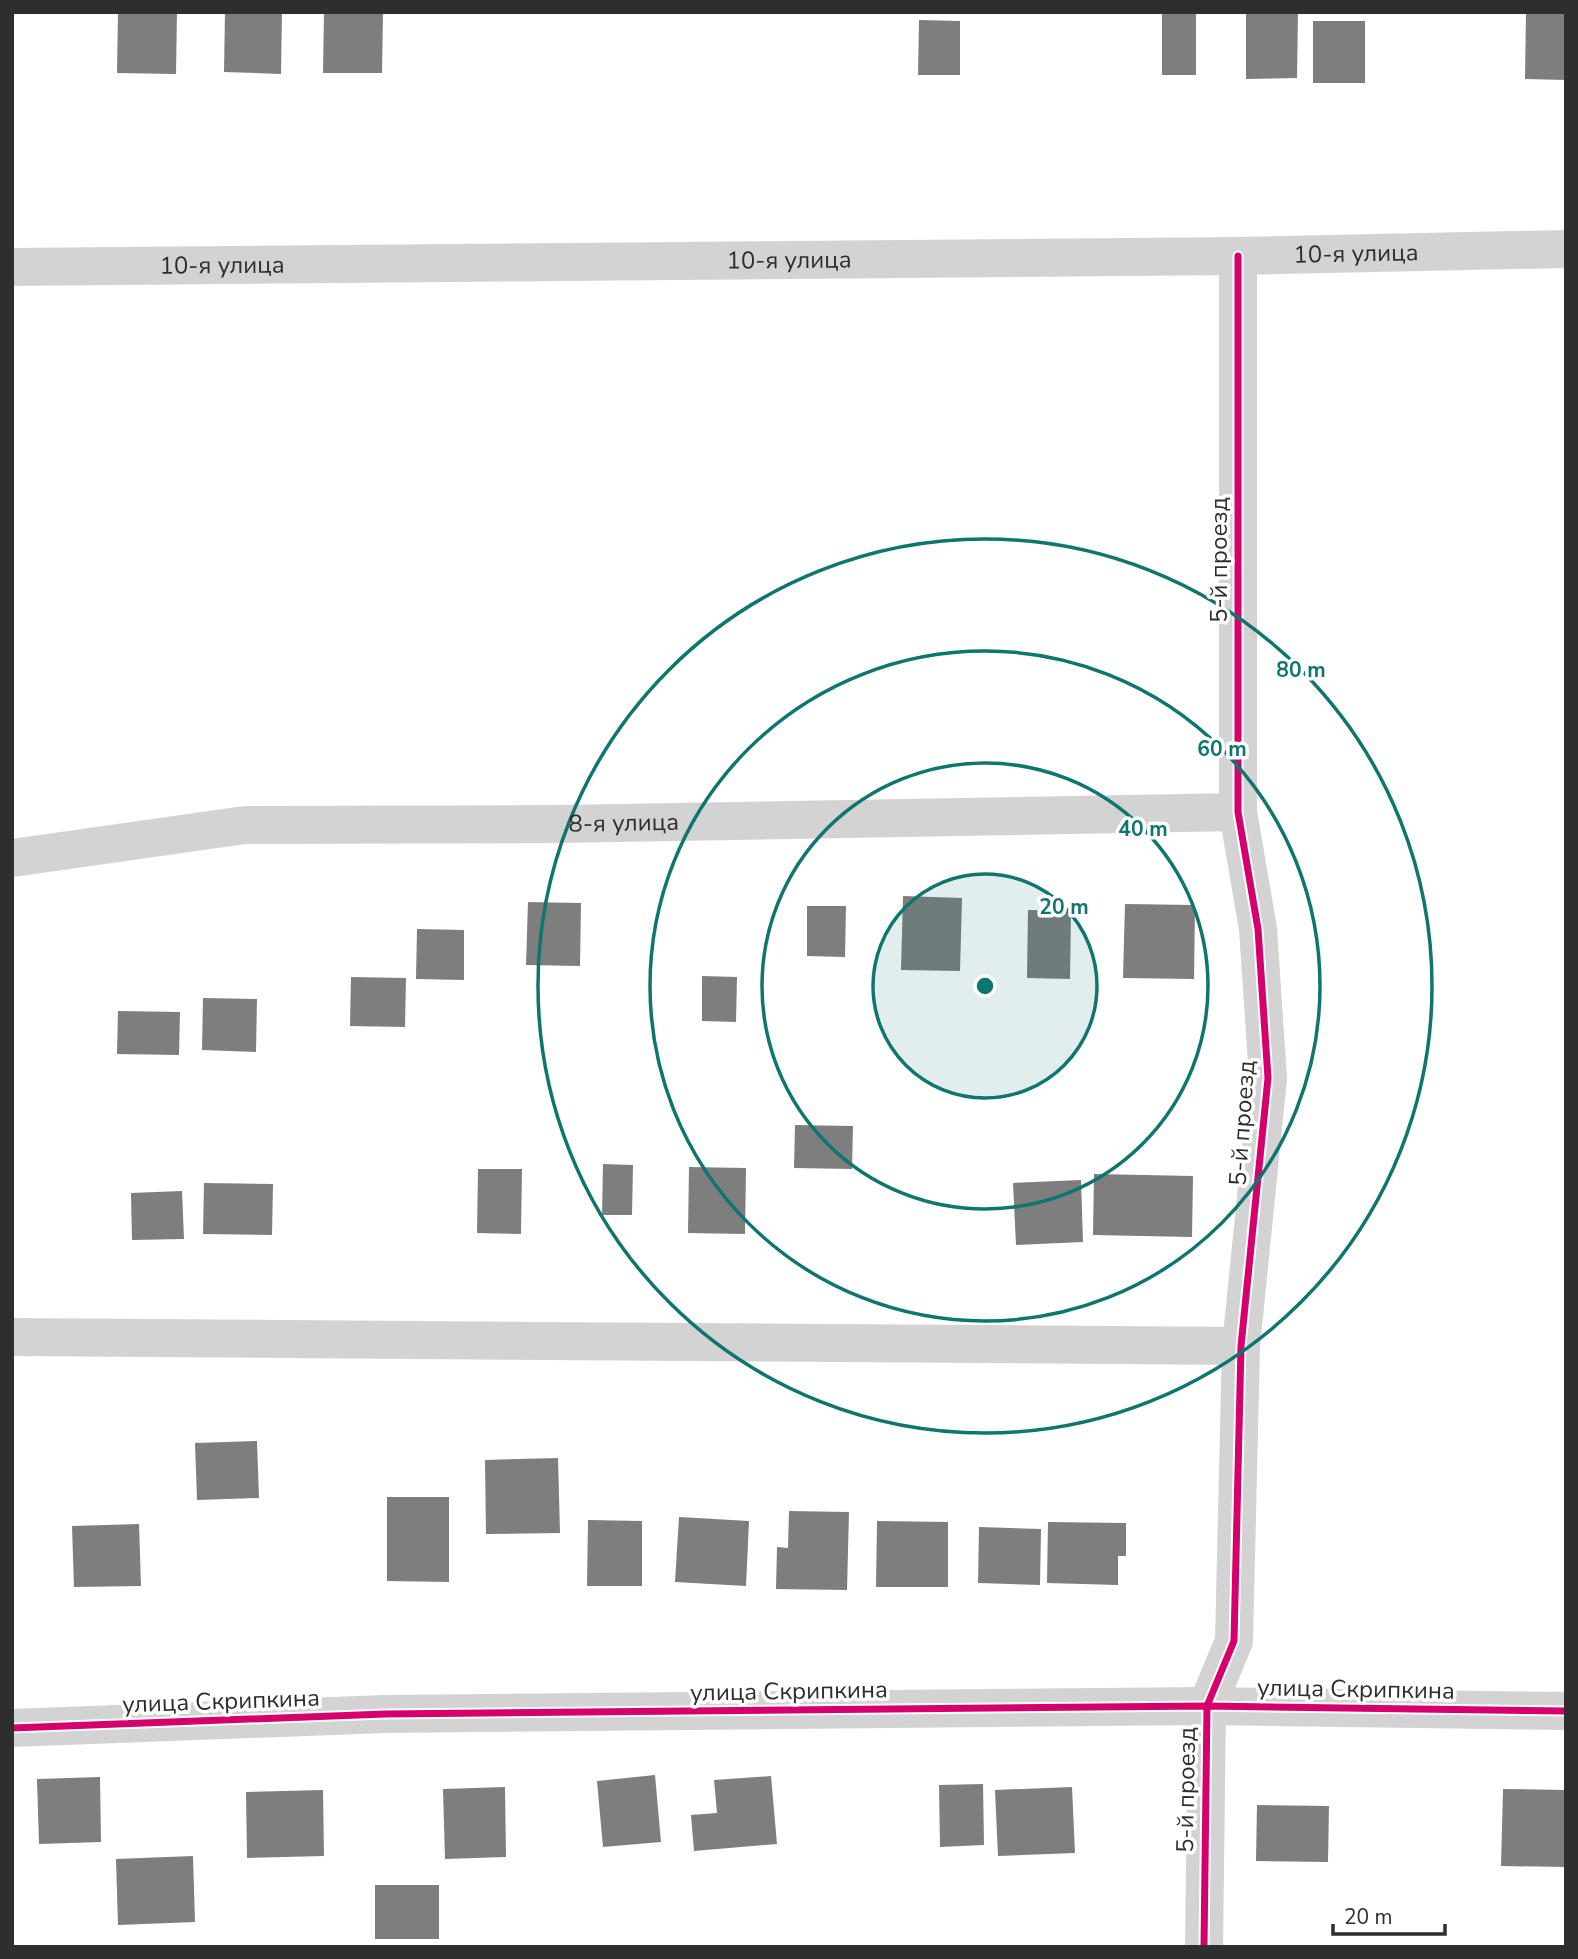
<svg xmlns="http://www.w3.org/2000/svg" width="1578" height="1959" font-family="'Nunito Sans',sans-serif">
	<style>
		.building { fill: #7e7e7e }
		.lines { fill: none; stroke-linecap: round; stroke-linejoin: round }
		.minor { stroke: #d3d3d3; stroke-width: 38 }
		.cycleway-casing { stroke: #fff; stroke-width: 11 }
		.cycleway { stroke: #d6006c; stroke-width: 7 }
		.ring { fill: none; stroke: #0f766e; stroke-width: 3.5 }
		.labels { text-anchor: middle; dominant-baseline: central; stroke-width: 7; stroke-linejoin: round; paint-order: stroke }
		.street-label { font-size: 24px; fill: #2e2e2e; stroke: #fff }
		.centre { fill: #0f766e; stroke: #fff; stroke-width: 3.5 }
		.ring-label { font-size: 21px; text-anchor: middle; font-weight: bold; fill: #0f766e; stroke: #fff; stroke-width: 7; stroke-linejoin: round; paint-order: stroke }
	</style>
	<rect width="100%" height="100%" fill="#fff"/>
	<!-- building -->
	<g class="building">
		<polygon points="118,12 177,12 176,74 117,73"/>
		<polygon points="225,12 282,12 281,74 224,72"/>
		<polygon points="324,12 383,12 382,73 323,73"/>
		<polygon points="1246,12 1298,12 1297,78 1246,79"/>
		<polygon points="1526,12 1566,12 1566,80 1525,79"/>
		<rect x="1162" y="14" width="34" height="61"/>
		<polygon points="919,20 960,21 960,75 918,75"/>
		<rect x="1313" y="21" width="52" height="62"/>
		<polygon points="903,896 962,898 960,971 901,970"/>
		<polygon points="528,902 581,903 580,966 526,965"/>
		<polygon points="1125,904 1195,905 1194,979 1123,978"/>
		<polygon points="807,906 846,906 845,957 807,956"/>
		<polygon points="1028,910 1071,911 1070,979 1027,978"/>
		<polygon points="417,929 464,930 464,980 416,979"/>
		<polygon points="702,976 737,977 736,1022 702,1021"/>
		<polygon points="351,977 406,978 405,1027 350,1026"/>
		<polygon points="203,998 257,999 256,1052 202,1050"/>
		<polygon points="118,1011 180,1012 179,1055 117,1054"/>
		<polygon points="795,1125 853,1126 852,1169 794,1168"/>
		<polygon points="603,1164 633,1165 632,1215 602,1215"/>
		<polygon points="689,1167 746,1168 745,1234 688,1233"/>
		<polygon points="478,1169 522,1169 521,1234 477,1233"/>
		<polygon points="1094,1174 1193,1176 1192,1237 1093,1235"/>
		<polygon points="1081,1180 1083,1242 1016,1245 1013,1183"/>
		<polygon points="204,1183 273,1184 272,1235 203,1234"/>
		<polygon points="182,1191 184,1239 132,1240 131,1193"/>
		<polygon points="257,1441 259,1498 197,1500 195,1443"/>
		<polygon points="558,1458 560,1533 486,1534 485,1460"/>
		<polygon points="387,1497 449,1497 449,1582 387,1581"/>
		<polygon points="789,1511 849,1512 847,1590 776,1589 777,1547 788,1548"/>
		<polygon points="679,1517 749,1521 746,1586 675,1582"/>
		<polygon points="588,1520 642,1521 642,1586 587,1586"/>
		<polygon points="877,1521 948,1522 948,1587 876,1587"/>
		<polygon points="1048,1522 1126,1523 1126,1556 1118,1556 1118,1585 1047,1583"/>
		<polygon points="139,1524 141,1586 74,1587 72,1526"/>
		<polygon points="979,1527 1041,1529 1040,1585 978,1583"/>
		<polygon points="655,1775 661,1842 603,1847 597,1781"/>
		<polygon points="771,1776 777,1844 694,1851 691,1815 717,1813 714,1780"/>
		<polygon points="100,1777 101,1842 39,1844 37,1779"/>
		<polygon points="983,1784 984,1845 940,1847 939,1785"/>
		<polygon points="505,1787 506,1857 445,1859 443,1789"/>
		<polygon points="1072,1787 1075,1853 998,1856 995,1790"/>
		<polygon points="1503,1789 1566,1790 1566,1867 1501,1866"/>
		<polygon points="323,1790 324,1856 247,1858 246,1792"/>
		<polygon points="1257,1805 1329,1806 1328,1862 1256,1861"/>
		<polygon points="193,1856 195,1922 118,1925 116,1859"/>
		<rect x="375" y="1885" width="64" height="54"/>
	</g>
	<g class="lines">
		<!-- minor -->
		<g class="minor">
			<path id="s1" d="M 12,267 L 1238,256 L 1566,249"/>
			<path id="s2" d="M 12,858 L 245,825 L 559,824 L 1238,812"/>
			<polyline points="12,1337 1241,1346"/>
			<polyline points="12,1728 385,1714 1207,1706 1566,1711"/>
			<polyline points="1204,1947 1207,1706 1234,1641 1241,1346 1268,1078 1258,929 1238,812 1238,256"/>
		</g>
		<!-- cycleway casing -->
		<g class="cycleway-casing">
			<g id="cycleway">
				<polyline points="12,1728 385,1714 1207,1706 1566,1711"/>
				<polyline points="1204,1947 1207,1706 1234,1641 1241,1346 1268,1078 1258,929 1238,812 1238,256"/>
			</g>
		</g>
		<!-- cycleway -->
		<use href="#cycleway" class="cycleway"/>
	</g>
	<!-- distance rings -->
	<circle cx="985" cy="986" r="112" fill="#0f766e" fill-opacity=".12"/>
	<g class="ring">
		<circle cx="985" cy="986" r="112"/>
		<circle cx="985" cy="986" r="223"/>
		<circle cx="985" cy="986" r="335"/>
		<circle cx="985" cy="986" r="447"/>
	</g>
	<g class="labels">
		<!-- street labels -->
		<g class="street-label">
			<text stroke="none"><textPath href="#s1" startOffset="1344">10-я улица</textPath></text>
			<text stroke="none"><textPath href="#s1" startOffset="777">10-я улица</textPath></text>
			<text stroke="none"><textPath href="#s1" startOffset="210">10-я улица</textPath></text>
			<text transform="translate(1219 560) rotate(-90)">5-й проезд</text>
			<text stroke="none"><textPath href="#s2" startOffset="614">8-я улица</textPath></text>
			<text transform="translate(1242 1123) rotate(-86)">5-й проезд</text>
			<text transform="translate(1356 1689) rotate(1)">улица Скрипкина</text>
			<text transform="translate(789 1691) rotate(-1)">улица Скрипкина</text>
			<text transform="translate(221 1701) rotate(-2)">улица Скрипкина</text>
			<text transform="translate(1186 1790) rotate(-89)">5-й проезд</text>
		</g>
	</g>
	<circle cx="985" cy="986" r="10" class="centre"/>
	<g class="ring-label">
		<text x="1301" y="677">80 m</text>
		<text x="1222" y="756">60 m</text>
		<text x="1143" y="836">40 m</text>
		<text x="1064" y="914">20 m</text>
	</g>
	<!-- border -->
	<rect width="1578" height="1959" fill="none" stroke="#2e2e2e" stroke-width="28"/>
	<!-- scale -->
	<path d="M1333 1924v10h112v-10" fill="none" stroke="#2e2e2e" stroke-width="3.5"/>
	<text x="1344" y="1924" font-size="21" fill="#2e2e2e" stroke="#ffffff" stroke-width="5" paint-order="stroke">20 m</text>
</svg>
